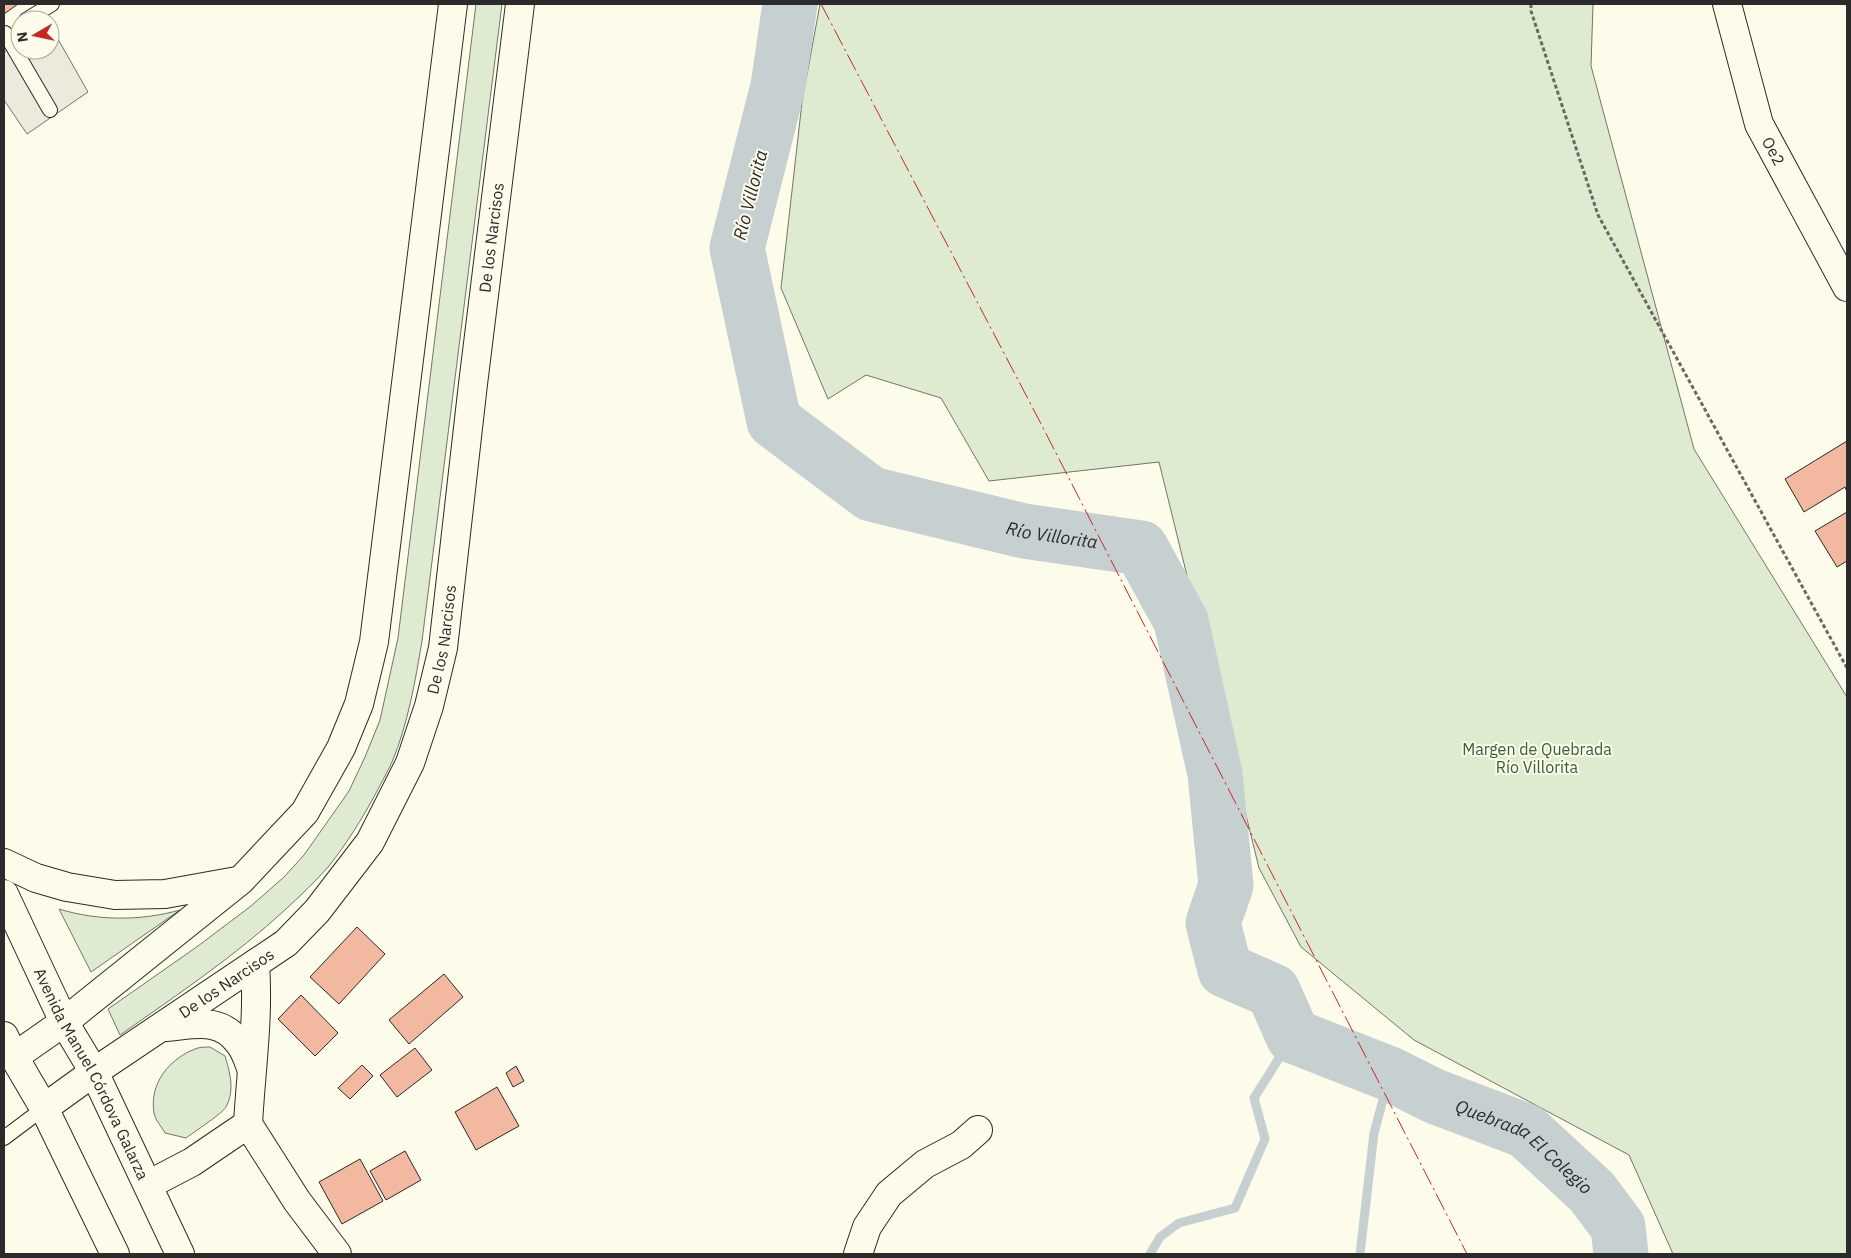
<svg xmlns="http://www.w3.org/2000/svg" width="1851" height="1258" font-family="'IBM Plex Sans',sans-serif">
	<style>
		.green { fill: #deebd1; stroke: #74746e }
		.parking { fill: #eceadb; stroke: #74746e }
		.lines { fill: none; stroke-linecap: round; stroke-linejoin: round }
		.stream { stroke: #c7d0d0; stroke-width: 9 }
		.river { stroke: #c7d0d0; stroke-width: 55 }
		.building { fill: #f2b8a0; stroke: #2b2b2b }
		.service-casing { stroke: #2b2b2b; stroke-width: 16 }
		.minor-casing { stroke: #2b2b2b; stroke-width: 30 }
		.secondary-casing { stroke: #2b2b2b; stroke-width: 30 }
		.primary-casing { stroke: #2b2b2b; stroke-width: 30 }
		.path { stroke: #6a6964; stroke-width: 3; stroke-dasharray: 4 2.5; stroke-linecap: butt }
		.service { stroke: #fdfbea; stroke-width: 14 }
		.minor { stroke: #fdfbea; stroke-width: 28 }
		.secondary { stroke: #fdfbea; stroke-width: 28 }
		.primary { stroke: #fdfbea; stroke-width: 28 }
		.power { stroke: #c62828; stroke-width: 1; stroke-dasharray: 18 4 2.5 4; stroke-linecap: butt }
		.labels { text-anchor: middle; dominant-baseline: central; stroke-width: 4; stroke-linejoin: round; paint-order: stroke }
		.street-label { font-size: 16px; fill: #2b2b2b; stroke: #fdfbea }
		.park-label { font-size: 16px; fill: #34623c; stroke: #fdfbea }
		.water-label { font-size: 18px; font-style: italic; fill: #2b2b2b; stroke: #fdfbea }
	</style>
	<rect width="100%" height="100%" fill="#fdfbea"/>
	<!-- green -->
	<g class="green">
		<path d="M 476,4 L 502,4 L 422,641 C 415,682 408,724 392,762 C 387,773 381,783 376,793 C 362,819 347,843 329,866 C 316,881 301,895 286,909 C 235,956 177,995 120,1035 L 108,1009 L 198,946 L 251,906 L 284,877 L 304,855 L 349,791 L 365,757 L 380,720 L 398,638 Z"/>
		<polygon points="820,4 1593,4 1591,66 1694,449 1847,697 1847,1254 1673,1254 1629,1155 1414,1040 1301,947 1259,868 1159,462 989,481 941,398 866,375 828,399 781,288 802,102"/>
		<path d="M 59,909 C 98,921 141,921 180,910 L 91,972 Z"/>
		<path d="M 210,1047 L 225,1056 C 230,1073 235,1090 226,1107 C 223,1113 194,1132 186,1138 L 165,1133 C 162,1127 155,1120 154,1113 C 149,1084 169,1059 195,1049 C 199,1047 205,1047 210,1047 Z"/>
	</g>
	<!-- parking -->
	<polygon class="parking" points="50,25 88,92 27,134 4,100 4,52 20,42 20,50 50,50"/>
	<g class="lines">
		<!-- stream -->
		<g class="stream">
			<polyline points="1150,1254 1160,1237 1179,1223 1235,1208 1265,1139 1254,1098 1293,1036"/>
			<polyline points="1360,1254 1374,1133 1390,1074"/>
		</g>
		<!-- river -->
		<path class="river" id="s1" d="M 790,4 L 778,86 L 737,248 L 774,421 L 871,494 L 1024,531 L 1141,548 L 1181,621 L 1215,774 L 1226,885 L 1213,923 L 1225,970 L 1273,991 L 1293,1036 L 1390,1074 L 1434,1096 L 1526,1131 L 1592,1192 L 1618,1227 L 1621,1254"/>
	</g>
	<!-- building -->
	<g class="building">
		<polygon points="4,4 18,4 4,14"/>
		<polygon points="1847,441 1847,492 1845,487 1804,512 1785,479"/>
		<polygon points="1847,512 1847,561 1837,567 1815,531"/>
		<polygon points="357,927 385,954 339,1004 310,977"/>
		<polygon points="444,974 463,997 409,1044 389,1020"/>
		<polygon points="301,995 338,1033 315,1056 278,1019"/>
		<polygon points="415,1048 432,1070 397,1097 380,1075"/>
		<polygon points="362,1065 373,1076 350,1099 338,1088"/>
		<polygon points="516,1066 524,1081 513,1087 506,1073"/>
		<polygon points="497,1087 519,1126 476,1150 455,1112"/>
		<polygon points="405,1151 421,1180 386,1200 370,1171"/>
		<polygon points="360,1159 383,1201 342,1224 319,1182"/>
	</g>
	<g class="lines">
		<!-- service casing -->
		<g class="service-casing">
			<g id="service">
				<polyline points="26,20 52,4"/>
				<polyline points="5,33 50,110"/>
				<polyline points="4,1138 44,1108"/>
			</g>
		</g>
		<!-- minor casing -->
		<g class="minor-casing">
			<g id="minor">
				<path id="s2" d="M 1727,4 L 1759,124 L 1847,287"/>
				<polyline points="858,1254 867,1227 889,1194 925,1164 961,1145 978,1130"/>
			</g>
		</g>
		<!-- secondary casing -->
		<g class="secondary-casing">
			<polyline id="secondary" points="248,1124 297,1201 337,1254"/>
		</g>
		<!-- primary casing -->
		<g class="primary-casing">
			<g id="primary">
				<polyline points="4,863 36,878 67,887 115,895 165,894 237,881"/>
				<path id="s3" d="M 4,894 L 64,1022 L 94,1072 L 180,1254"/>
				<path d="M 166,1027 C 193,1025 220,1016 239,1043 C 245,1050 248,1060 251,1068"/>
				<polyline points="4,1036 14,1057 44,1108 115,1254"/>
				<polyline points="14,1057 64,1022 241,880 305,812 341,748 359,704 374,642 453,4"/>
				<path id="s4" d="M 44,1108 L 94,1072 L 286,943 L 317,911 L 370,842 L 410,763 L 429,706 L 443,648 L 473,384 L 520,4"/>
				<path d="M 148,1185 L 192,1162 L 248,1124 C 251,1070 259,1017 255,964"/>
			</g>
		</g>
		<!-- path -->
		<polyline class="path" points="1531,4 1531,11 1598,215 1847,668"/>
		<!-- service -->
		<use href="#service" class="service"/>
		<!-- minor -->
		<use href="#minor" class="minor"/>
		<!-- secondary -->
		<use href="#secondary" class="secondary"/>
		<!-- primary -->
		<use href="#primary" class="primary"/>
		<!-- power -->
		<polyline class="power" points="821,4 1038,418 1467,1254"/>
	</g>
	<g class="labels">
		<!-- street labels -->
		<g class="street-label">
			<text stroke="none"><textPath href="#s2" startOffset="155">Oe2</textPath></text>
			<text stroke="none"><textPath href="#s4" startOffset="1046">De los Narcisos</textPath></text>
			<text stroke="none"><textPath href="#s4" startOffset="641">De los Narcisos</textPath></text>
			<text stroke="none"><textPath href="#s4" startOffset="221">De los Narcisos</textPath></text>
			<text stroke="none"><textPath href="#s3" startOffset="200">Avenida Manuel Córdova Galarza</textPath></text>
		</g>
		<!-- park labels -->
		<g class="park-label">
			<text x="1537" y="749">Margen de Quebrada<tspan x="1537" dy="18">Río Villorita</tspan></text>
		</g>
		<!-- water labels -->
		<g class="water-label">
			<text transform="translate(750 195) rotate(-76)">Río Villorita</text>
			<text stroke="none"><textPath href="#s1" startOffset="734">Río Villorita</textPath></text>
			<text stroke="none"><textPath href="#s1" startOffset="1624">Quebrada El Colegio</textPath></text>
		</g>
	</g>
	<!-- border -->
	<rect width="1851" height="1258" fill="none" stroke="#2b2b2b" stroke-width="10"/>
	<!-- north arrow -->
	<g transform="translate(35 35) rotate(261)"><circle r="24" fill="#fdfbea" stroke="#a9a89e"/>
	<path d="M0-4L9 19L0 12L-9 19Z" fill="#c62828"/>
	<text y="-8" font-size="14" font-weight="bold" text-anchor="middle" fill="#2b2b2b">N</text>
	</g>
</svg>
